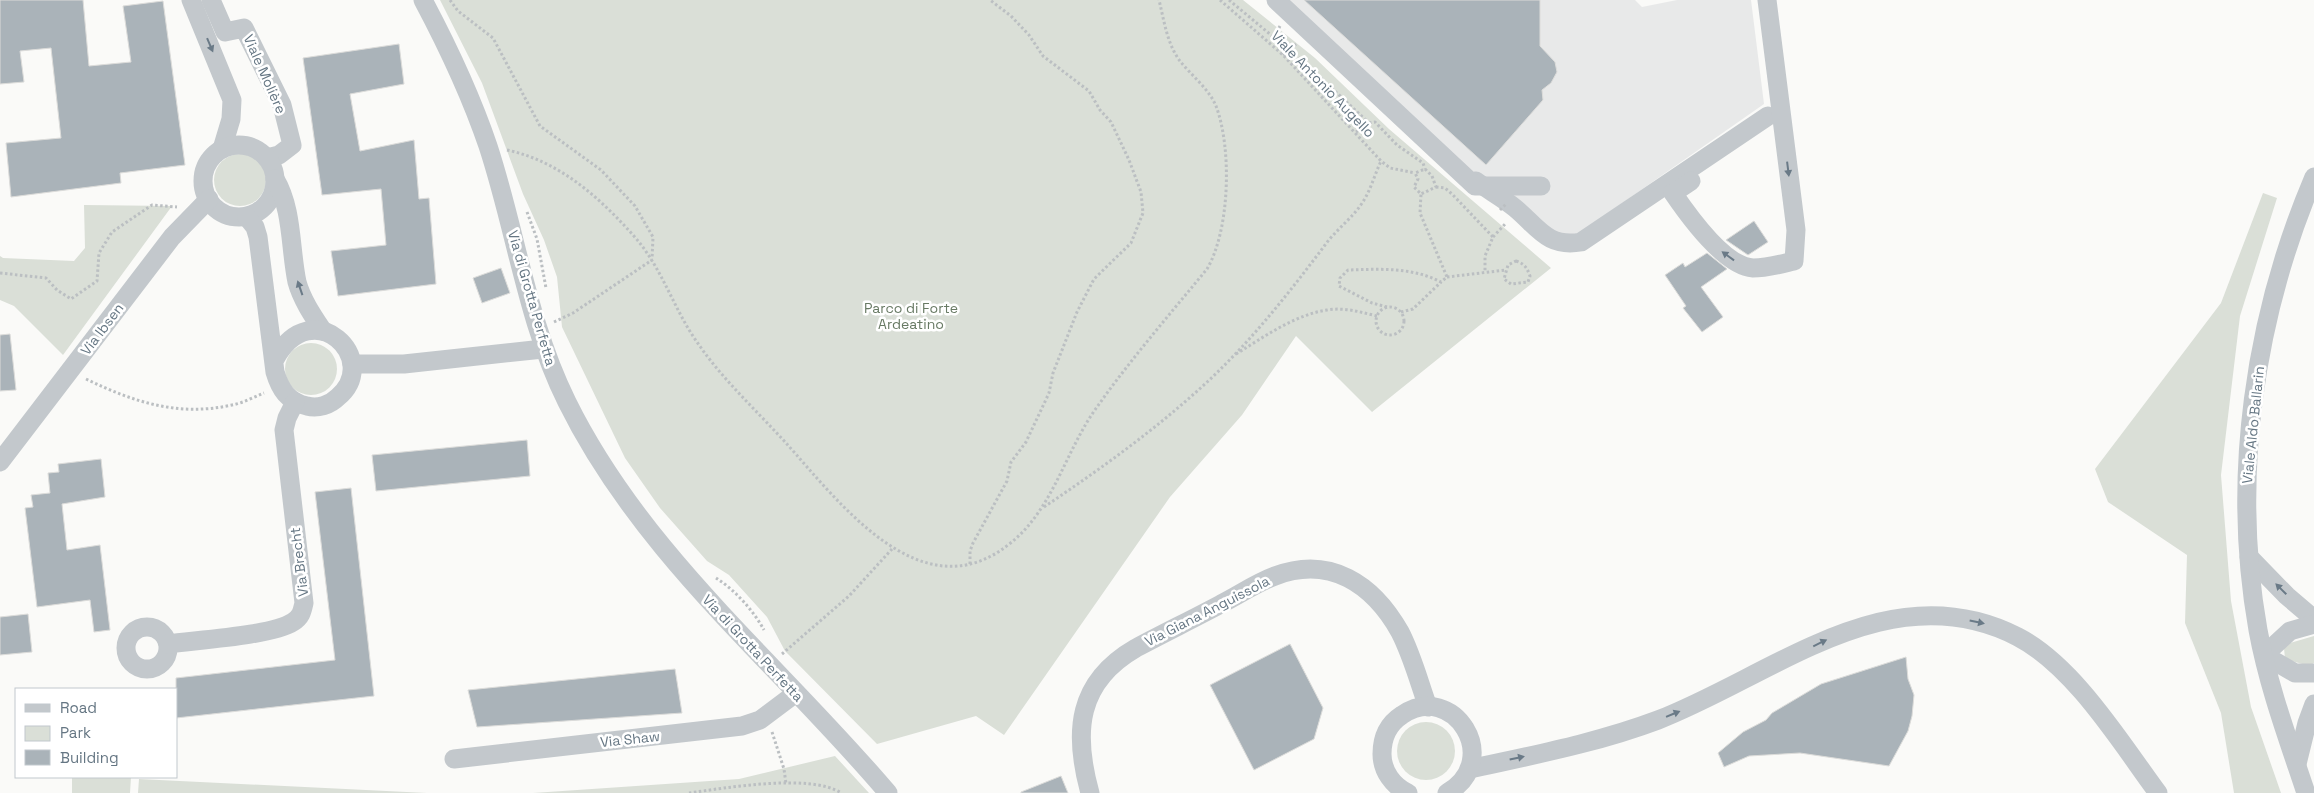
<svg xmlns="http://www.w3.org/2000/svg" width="2314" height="793" font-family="'Space Grotesk',sans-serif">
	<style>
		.built { fill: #e8e9e9 }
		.green { fill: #dadfd7 }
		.building { fill: #aab3b9; stroke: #dcdcda }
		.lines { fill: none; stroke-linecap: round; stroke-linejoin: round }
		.path { stroke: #bbbfc2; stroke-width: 3; stroke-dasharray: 2.5 2.5; stroke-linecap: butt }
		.minor { stroke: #c3c8cc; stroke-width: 19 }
		.path-bridge { stroke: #bbbfc2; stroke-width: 3; stroke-dasharray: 2.5 2.5; stroke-linecap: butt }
		.minor-bridge { stroke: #c3c8cc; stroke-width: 19 }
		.oneway { fill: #6a7a87 }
		.labels { text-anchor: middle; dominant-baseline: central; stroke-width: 5; stroke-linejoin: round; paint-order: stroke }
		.street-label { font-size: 14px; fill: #657683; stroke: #fff }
		.park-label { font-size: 14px; fill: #687a64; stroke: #fff }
	</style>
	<rect width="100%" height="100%" fill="#fafaf8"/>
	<!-- built -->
	<polygon class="built" points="1270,0 1635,0 1642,7 1677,0 1751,0 1764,104 1578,234 1566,237 1474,191"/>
	<!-- green -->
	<g class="green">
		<polygon points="440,0 1243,0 1315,58 1389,129 1551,268 1372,412 1296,336 1242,415 1170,497 1004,735 976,716 877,744 785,651 767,617 729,575 707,561 660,508 625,458 562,327 557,277 544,240 523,194 482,83"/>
		<circle cx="240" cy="180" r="26"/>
		<polygon points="2263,193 2277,198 2240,316 2221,475 2231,601 2251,707 2281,793 2234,793 2221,713 2185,623 2187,555 2108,502 2095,469 2221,303"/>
		<polygon points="84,205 172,206 63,355 14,306 0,300 0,256 3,258 74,261 85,248"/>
		<circle cx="311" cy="369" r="26"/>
		<polygon points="2314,636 2314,663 2309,666 2285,659 2284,648 2290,643"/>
		<circle cx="1426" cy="751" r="29"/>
		<polygon points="835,756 869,793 533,793 739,779"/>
		<polygon points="72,777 131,777 130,793 72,793"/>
		<polygon points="139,779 427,793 138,793"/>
	</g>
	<!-- building -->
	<g class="building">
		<polygon points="0,0 83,0 89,66 131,62 123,6 163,1 185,165 120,173 121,183 11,197 6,143 61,138 51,48 20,51 24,82 0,84"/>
		<polygon points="1304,0 1540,0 1540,46 1555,62 1557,72 1551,83 1542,90 1543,100 1486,165"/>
		<polygon points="399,44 404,84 350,94 360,151 414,140 419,199 429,198 436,284 338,296 331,251 386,245 381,189 322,195 303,58"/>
		<polygon points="1754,221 1768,242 1748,255 1726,240"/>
		<polygon points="1707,253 1727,269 1701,287 1723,317 1702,332 1683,308 1686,306 1665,275 1683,263 1685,267"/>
		<polygon points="501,268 510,293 482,303 473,278"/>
		<polygon points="10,334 16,390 0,391 0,335"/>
		<polygon points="527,440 530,476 376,491 372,455"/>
		<polygon points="101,459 105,497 62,504 67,550 100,545 110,630 94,632 90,600 37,607 25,508 33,507 31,495 50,493 48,473 59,472 58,464"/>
		<polygon points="351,488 374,696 176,718 176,678 335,660 315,492"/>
		<polygon points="28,614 32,652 0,655 0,617"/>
		<polygon points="1290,644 1323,708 1314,739 1254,770 1210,685"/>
		<polygon points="1906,657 1908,679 1914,695 1912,716 1908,731 1889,766 1800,753 1749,756 1724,767 1718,753 1743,732 1766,720 1772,713 1821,684"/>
		<polygon points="675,669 682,713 477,727 468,690"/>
		<polygon points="1061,776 1068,793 1021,793 1021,792"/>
	</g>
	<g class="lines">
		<!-- path -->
		<g class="path">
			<polyline points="450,0 458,11 493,38 540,126 601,170 635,206 653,237 652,259"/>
			<polyline points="1220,0 1283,55 1381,161 1390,168 1415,173"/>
			<polyline points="1229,0 1307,65 1369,123 1356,132"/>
			<polyline points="1274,37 1280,26"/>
			<polyline points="1283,55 1296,44"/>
			<polyline points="1369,123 1375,122 1397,145 1423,163 1425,169"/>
			<path d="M 507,150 C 559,161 599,197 633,235 C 662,267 673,308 697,342 C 722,379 756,410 786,443 C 839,502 921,613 1008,545 C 1053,511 1065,451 1097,407 C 1131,359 1170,314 1207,269 C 1230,230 1232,148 1216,106 C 1209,89 1191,75 1180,61 C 1167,44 1164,20 1159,0"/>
			<polygon points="1425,169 1432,176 1436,187 1421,194 1414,187 1418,179 1415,173"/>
			<polyline points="1436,187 1445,188 1452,194 1493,237 1485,256 1485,271"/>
			<polyline points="527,212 537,239 546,288"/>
			<polyline points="1493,237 1506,223"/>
			<path d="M 1516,261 C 1525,264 1527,268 1530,276 L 1528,282 L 1511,284 L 1504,279 L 1508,265 Z"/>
			<polyline points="0,273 46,278 57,290 71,299 97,281 99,253 112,232 152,205 177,207"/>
			<polyline points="1447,277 1506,270"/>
			<path d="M 1387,307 L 1372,303 L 1339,286 L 1340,278 L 1348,270 C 1380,269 1412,267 1441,282 L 1447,277 L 1420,213 L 1421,194"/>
			<circle cx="1390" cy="321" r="14"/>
			<polyline points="1401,312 1413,309 1441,282"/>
			<polyline points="554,322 573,313 652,260"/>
			<path d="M 1236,354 C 1264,337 1294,315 1327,310 C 1344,307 1360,312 1377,316"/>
			<path d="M 86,379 C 134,402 178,417 232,405 C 243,403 254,397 264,393"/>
			<path d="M 1044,507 C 1096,472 1148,435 1195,393 C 1244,350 1286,297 1325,245 C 1335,231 1350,220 1360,206 C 1370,193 1374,176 1381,161"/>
			<polyline points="970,564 970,551 973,543 1007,481 1011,462 1026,442 1049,393 1053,373 1077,312 1094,279 1131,243 1143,213 1141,192 1129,160 1111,122 1100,110 1089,91 1043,56 1029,35 1011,16 990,0"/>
			<path d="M 716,578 C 735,590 753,610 764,630"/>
			<polyline points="782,654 849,596 892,549"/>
			<polyline points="772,732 784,769 786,784"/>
			<path d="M 689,793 C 725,788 811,773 841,793"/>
		</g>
		<!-- minor -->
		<g class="minor">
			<polyline points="191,0 232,100 231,119 222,149"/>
			<polyline points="211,0 225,32 244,28 282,105 292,145 279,155 267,158"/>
			<path d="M 423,0 C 448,47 471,96 488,146 C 516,231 527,322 567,402 C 643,556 779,664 888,793"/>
			<circle cx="239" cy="181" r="36"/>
			<path d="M 275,179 C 293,209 290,249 297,282 C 302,300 313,316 323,331"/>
			<path d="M 1476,181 C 1488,190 1503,198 1515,208 C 1538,227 1547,248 1581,242 L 1768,116"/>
			<path d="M 1691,181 L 1673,193 C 1688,215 1724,266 1753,268 C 1767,268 1781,264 1794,261 L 1796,230 L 1767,0"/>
			<path d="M 247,217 L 255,227 L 258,237 L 275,372 C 280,389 288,402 307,406 C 318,409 330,405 338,397 C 382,360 313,291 275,359"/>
			<polyline points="352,364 404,364 543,349"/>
			<polyline points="0,462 172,237 209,199"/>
			<polyline points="2249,557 2287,596 2314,619"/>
			<polyline points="2314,624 2290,631 2264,655 2295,673 2314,673"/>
			<circle cx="147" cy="648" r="21"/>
			<path d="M 168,644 C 196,640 271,636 293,622 C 301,617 302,612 304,603 L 284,430 L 287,418 L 295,402"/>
			<polyline points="454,759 742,726 760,720 796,693"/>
			<polyline points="2297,764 2307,723 2314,704"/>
			<path d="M 1470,769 C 1533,755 1597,743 1658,720 C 1774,675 1890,571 2018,637 C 2074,666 2121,743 2158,793"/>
			<path d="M 1090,793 C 1073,732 1077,682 1136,648 C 1164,633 1193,619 1221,604 C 1239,595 1256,583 1275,576 C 1330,555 1373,584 1400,632 C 1412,655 1419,682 1428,707"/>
			<path d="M 1408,793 C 1393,786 1382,771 1382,754 C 1382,738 1388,724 1402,715 C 1453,680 1504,760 1447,793"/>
			<path d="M 2306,793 C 2288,739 2268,685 2258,630 C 2231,478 2254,318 2314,177"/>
		</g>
		<!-- path-bridge -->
		<polyline class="path-bridge" points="1500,210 1507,203"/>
		<!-- minor-bridge -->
		<polyline class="minor-bridge" points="1276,0 1475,186 1541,186"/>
	</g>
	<!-- one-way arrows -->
	<defs><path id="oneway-solid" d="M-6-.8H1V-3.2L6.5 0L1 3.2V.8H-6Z" transform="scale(1.25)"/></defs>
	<g class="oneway">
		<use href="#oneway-solid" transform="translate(210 45) rotate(67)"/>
		<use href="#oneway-solid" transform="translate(1788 169) rotate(83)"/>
		<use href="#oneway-solid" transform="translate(1728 256) rotate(-144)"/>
		<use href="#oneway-solid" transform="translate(300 288) rotate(-109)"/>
		<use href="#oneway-solid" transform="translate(2281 589) rotate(-135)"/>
		<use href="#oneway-solid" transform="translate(1977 622) rotate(12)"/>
		<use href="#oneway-solid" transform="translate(1820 643) rotate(-26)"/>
		<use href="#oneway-solid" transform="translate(1673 714) rotate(-22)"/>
		<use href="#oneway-solid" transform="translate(1517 758) rotate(-12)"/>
	</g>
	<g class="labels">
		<!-- street labels -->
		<g class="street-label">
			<text transform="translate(265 74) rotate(66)">Viale Molière</text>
			<text transform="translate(1323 84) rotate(46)">Viale Antonio Augello</text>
			<text transform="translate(532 298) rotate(74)">Via di Grotta Perfetta</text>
			<text transform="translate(102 329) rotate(-53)">Via Ibsen</text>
			<text transform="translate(2253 425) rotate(-84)">Viale Aldo Ballarin</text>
			<text transform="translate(299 562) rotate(-97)">Via Brecht</text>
			<text transform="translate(1207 611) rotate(-27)">Via Giana Anguissola</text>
			<text transform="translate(753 648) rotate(47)">Via di Grotta Perfetta</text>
			<text transform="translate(630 739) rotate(-6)">Via Shaw</text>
		</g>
		<!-- park labels -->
		<g class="park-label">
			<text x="911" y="308">Parco di Forte<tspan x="911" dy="16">Ardeatino</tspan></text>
		</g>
	</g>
	<!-- legend -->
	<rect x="15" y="688" width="162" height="90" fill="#ffffff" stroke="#c1c8cd"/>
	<rect x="25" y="704" width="25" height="8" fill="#c3c8cc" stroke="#c1c8cd"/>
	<text x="60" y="713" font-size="15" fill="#657683">Road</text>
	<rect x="25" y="726" width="25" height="15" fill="#dadfd7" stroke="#c1c8cd"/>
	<text x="60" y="738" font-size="15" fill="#657683">Park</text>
	<rect x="25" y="750" width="25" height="15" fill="#aab3b9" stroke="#c1c8cd"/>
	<text x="60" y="763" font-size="15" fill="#657683">Building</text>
</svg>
